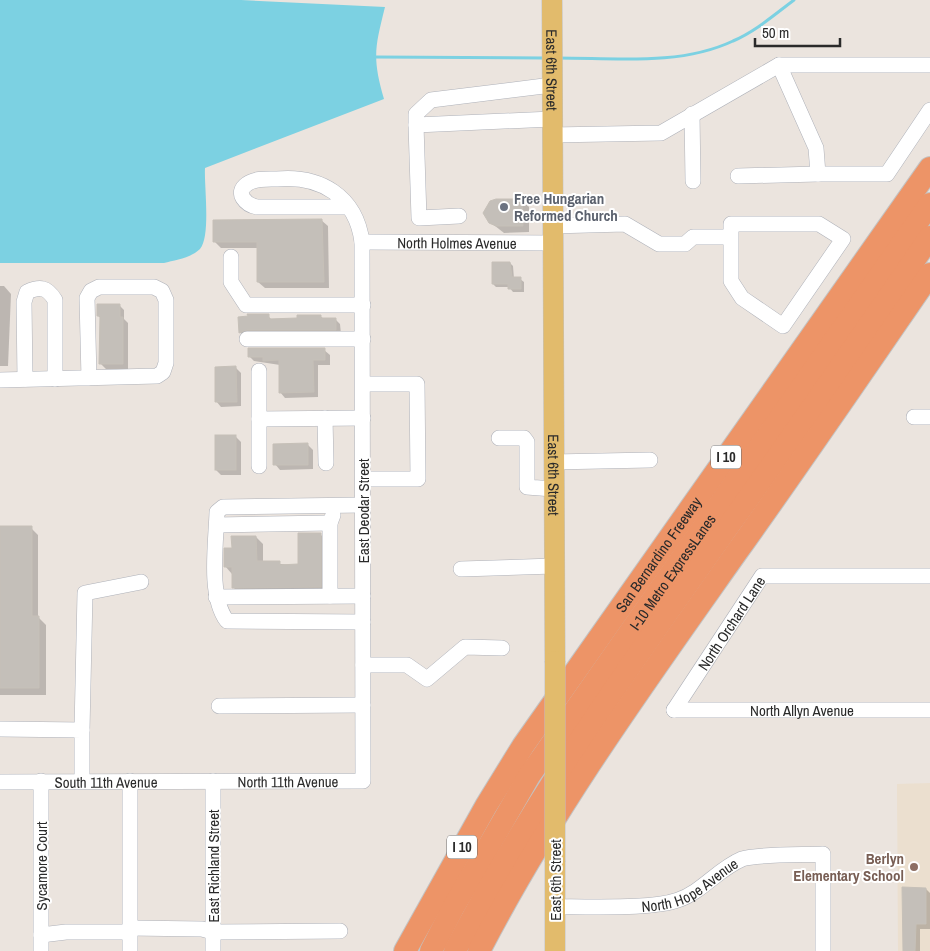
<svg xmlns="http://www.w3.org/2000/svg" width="930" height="951" font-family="'Archivo Narrow',sans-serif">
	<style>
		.education { fill: #ebdfcf }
		.water { fill: #7cd1e2 }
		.shadow { fill: #0003 }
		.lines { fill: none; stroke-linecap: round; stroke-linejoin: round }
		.stream { stroke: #7cd1e2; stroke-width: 3 }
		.building { fill: #c4bfb9; stroke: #c6c0b8 }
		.minor-casing { stroke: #aeb1b9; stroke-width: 16 }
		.major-casing { stroke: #c3c3c3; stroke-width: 21 }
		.highway-casing { stroke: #c3c3c3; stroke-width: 24 }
		.minor { stroke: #fff; stroke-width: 15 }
		.major { stroke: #e2bb6c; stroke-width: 20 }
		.highway { stroke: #ed9467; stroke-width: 22 }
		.major-bridge-casing { stroke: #c3c3c3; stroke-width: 21; stroke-linecap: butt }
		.major-bridge { stroke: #e2bb6c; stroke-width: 20 }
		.worship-dot { fill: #6b7280; stroke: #fff; stroke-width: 2 }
		.education-dot { fill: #8d6e63; stroke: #fff; stroke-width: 2 }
		.labels { text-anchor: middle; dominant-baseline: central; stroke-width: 4; stroke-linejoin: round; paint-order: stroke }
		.shield { fill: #fff; stroke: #6a6a6a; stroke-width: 1 }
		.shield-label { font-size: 14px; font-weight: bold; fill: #2a2a2a }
		.street-label { font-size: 15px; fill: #2a2a2a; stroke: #fff }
		.worship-label { font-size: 15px; font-weight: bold; fill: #5b616d; stroke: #fff; text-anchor: start }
		.education-label { font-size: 15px; font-weight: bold; fill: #785e54; stroke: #fff; text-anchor: end }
	</style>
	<rect width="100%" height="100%" fill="#ebe4de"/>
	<!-- education -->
	<polygon class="education" points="930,783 930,951 898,951 897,784"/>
	<!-- water -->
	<path class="water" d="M 0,0 L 241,0 L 385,7 C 375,47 372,58 384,99 L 205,168 C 204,186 211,236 200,249 C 191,258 175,260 164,263 L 0,263 Z"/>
	<!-- shadow -->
	<g class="shadow">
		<polygon points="522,200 529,207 529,232 504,233 490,222"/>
		<polygon points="321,220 328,226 329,288 265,288 258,282 258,248 221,248 215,242"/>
		<polygon points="510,263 513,266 514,279 520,279 524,282 524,292 513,292 509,287 496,287 493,284"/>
		<polygon points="0,286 4,286 11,294 8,366 0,366"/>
		<polygon points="119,305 124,310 124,319 128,323 128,369 106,369 101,364 101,318 98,316"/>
		<polygon points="268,316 272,320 298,320 320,316 324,319 335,319 340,324 341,334 245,337 240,332 249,318"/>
		<polygon points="324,350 330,355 330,365 318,365 318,397 285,398 280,392 280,365 254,361 249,356"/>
		<polygon points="236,368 241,373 241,406 221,407 216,401"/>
		<polygon points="236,437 241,442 241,475 221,475 216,470"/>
		<polygon points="308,445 313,450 313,469 280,470 275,464"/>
		<polygon points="0,528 31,528 38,535 38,617 46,625 46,695 0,695"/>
		<polygon points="320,534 327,541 327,594 240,594 233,587 232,574 225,566 233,550 256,537 263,544 263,562 299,566"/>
		<polygon points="926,889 930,893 930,929 920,929 920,951 904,951"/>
	</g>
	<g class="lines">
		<!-- stream -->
		<g class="stream">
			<polyline points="375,57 544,58"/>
			<path d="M 558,58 C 615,58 680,66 733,41 C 756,31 774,15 794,0"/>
		</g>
	</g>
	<!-- building -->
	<g class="building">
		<polygon points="496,199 522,199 523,226 496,226 489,223 483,213 490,201"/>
		<polygon points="322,219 324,282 257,282 257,242 213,242 213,220"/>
		<polygon points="492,262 510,262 512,277 521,277 521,289 508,289 508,284 492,284"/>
		<polygon points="97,304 120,304 120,317 123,317 123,364 99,364 100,316 97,316"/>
		<polygon points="247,314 269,314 269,319 297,318 297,315 321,315 321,318 336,318 336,330 247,330 239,333 238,317 248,316"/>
		<polygon points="248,348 325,348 325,360 313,360 314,392 279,393 279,360 263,361 263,357 248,357"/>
		<polygon points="236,366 237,402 215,402 215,367"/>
		<rect x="215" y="435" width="21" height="35"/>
		<polygon points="308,443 308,465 273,465 273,444"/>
		<polygon points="0,526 32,526 32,616 39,616 39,688 0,688"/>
		<polygon points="298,533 321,533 321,587 232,588 232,567 224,567 224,548 232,548 231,536 256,536 257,561 280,561 280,565 298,564"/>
		<polygon points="902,887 926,888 926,924 916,924 915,951 903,951"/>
	</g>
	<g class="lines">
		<!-- minor casing -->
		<g class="minor-casing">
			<g id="minor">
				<polyline points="779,65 816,148 818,174 887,174 930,110"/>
				<polyline points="552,85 431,100 416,114 416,125 552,119"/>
				<polyline points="692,114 693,181"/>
				<polyline points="416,125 419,218 459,216"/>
				<polyline points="552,135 661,133 779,65 930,65"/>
				<polyline points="738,176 818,174"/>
				<polyline points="552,226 625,224 659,244 685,244 693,237 731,237 731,281 742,298 783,326 843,239 819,224 731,224 731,237"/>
				<path id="s1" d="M 362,242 L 552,243"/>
				<polyline points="231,257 231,282 246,305 363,305"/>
				<polyline points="247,339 363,339"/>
				<polyline points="259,371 259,466"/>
				<path d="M 25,379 L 24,302 L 27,292 C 40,286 47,287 55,300 L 55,379"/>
				<polyline points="0,380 157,376 163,372 166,363 166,300 162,291 154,287 99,287 91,291 87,298 89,378"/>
				<polyline points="914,417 930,417"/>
				<polyline points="325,418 326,463"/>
				<polyline points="259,419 363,418"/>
				<polyline points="499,438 524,438 527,442 527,487 553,489"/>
				<polyline points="553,462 650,460"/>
				<polyline points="363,479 418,479 417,384 363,384"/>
				<path d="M 363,505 L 223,507 L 217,512 C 216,544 208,596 227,621 L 363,622"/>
				<polyline points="217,525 330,523"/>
				<polyline points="461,569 554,566"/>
				<polyline points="330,596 330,523 333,515"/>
				<polyline points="216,597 363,596"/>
				<polyline points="363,665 407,665 427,679 465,647 502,648"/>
				<polyline points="219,706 363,705"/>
				<path id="s2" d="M 674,710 L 762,576 L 930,576"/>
				<path id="s3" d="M 674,710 L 930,710"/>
				<polyline points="0,729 82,730 82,781"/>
				<polyline points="82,730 85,593 141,582"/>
				<polyline points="41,781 41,951"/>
				<polyline points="213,781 213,951"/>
				<path id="s4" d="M 0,782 L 363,781 L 362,242 C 356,196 320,175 277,179 C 267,179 255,178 247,184 C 234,193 246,205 257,207 L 348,207"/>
				<path id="s5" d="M 555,907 C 588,906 649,910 678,900 C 702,892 718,869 742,859 C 755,854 806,855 823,854 L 823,951"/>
				<polyline points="130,928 202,929 213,932 340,931"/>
				<polyline points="41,935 66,932 130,932"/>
				<polyline points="130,951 130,781"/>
			</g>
		</g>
		<!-- major casing -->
		<g class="major-casing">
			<g id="major">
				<path id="s6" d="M 552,0 L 555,661"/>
				<polyline points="555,862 555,951"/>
			</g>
		</g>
		<!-- highway casing -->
		<g class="highway-casing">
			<g id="highway">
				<path id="s7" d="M 405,951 L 486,806 L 523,746 L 930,168"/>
				<path id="s8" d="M 431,951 L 453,908 L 529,776 L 930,204"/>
				<path d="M 455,951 C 533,800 632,662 730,524 C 798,429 864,333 930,237"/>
				<path d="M 479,951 C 552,810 645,682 736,553 C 802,461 866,367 930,274"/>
			</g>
		</g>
		<!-- minor -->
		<use href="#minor" class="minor"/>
		<!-- major -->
		<use href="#major" class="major"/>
		<!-- highway -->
		<use href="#highway" class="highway"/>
		<!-- major-bridge casing -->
		<g class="major-bridge-casing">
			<polyline id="major-bridge" points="555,661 555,862"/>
		</g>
		<!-- major-bridge -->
		<use href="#major-bridge" class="major-bridge"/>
	</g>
	<!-- markers -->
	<circle class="worship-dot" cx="504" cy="207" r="5"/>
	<circle class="education-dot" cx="914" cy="867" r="5"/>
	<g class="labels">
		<!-- shield labels -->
		<g class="shield">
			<rect x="711" y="445.5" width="30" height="23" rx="4"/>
			<rect x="447" y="835.5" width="30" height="23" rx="4"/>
		</g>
		<g class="shield-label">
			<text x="726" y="457">I 10</text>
			<text x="462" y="847">I 10</text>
		</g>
		<!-- street labels -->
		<g class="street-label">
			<text stroke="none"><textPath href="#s6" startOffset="70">East 6th Street</textPath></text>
			<text stroke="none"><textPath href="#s1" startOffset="95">North Holmes Avenue</textPath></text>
			<text stroke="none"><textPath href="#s6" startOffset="475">East 6th Street</textPath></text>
			<text transform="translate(363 511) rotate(-90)">East Deodar Street</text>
			<text stroke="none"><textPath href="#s7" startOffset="471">San Bernardino Freeway</textPath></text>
			<text stroke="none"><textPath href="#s8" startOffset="450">I-10 Metro ExpressLanes</textPath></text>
			<text stroke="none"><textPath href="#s2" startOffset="104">North Orchard Lane</textPath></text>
			<text stroke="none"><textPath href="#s3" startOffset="128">North Allyn Avenue</textPath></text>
			<text stroke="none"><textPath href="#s4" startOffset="106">South 11th Avenue</textPath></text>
			<text stroke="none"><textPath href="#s4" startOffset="288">North 11th Avenue</textPath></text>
			<text transform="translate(41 866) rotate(-90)">Sycamore Court</text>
			<text transform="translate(213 866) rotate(-90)">East Richland Street</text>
			<text transform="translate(555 880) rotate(-90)">East 6th Street</text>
			<text stroke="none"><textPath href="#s5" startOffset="140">North Hope Avenue</textPath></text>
		</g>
		<!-- worship labels -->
		<g class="worship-label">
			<text x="514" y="198">Free Hungarian<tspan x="514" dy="17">Reformed Church</tspan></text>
		</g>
		<!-- education labels -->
		<g class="education-label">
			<text x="904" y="858">Berlyn<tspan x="904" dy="17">Elementary School</tspan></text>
		</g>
	</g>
	<!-- scale -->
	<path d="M755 38v8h85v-8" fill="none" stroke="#2a2a2a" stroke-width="2.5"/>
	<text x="762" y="38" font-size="15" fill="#2a2a2a" stroke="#ffffff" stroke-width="4" paint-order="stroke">50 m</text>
</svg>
